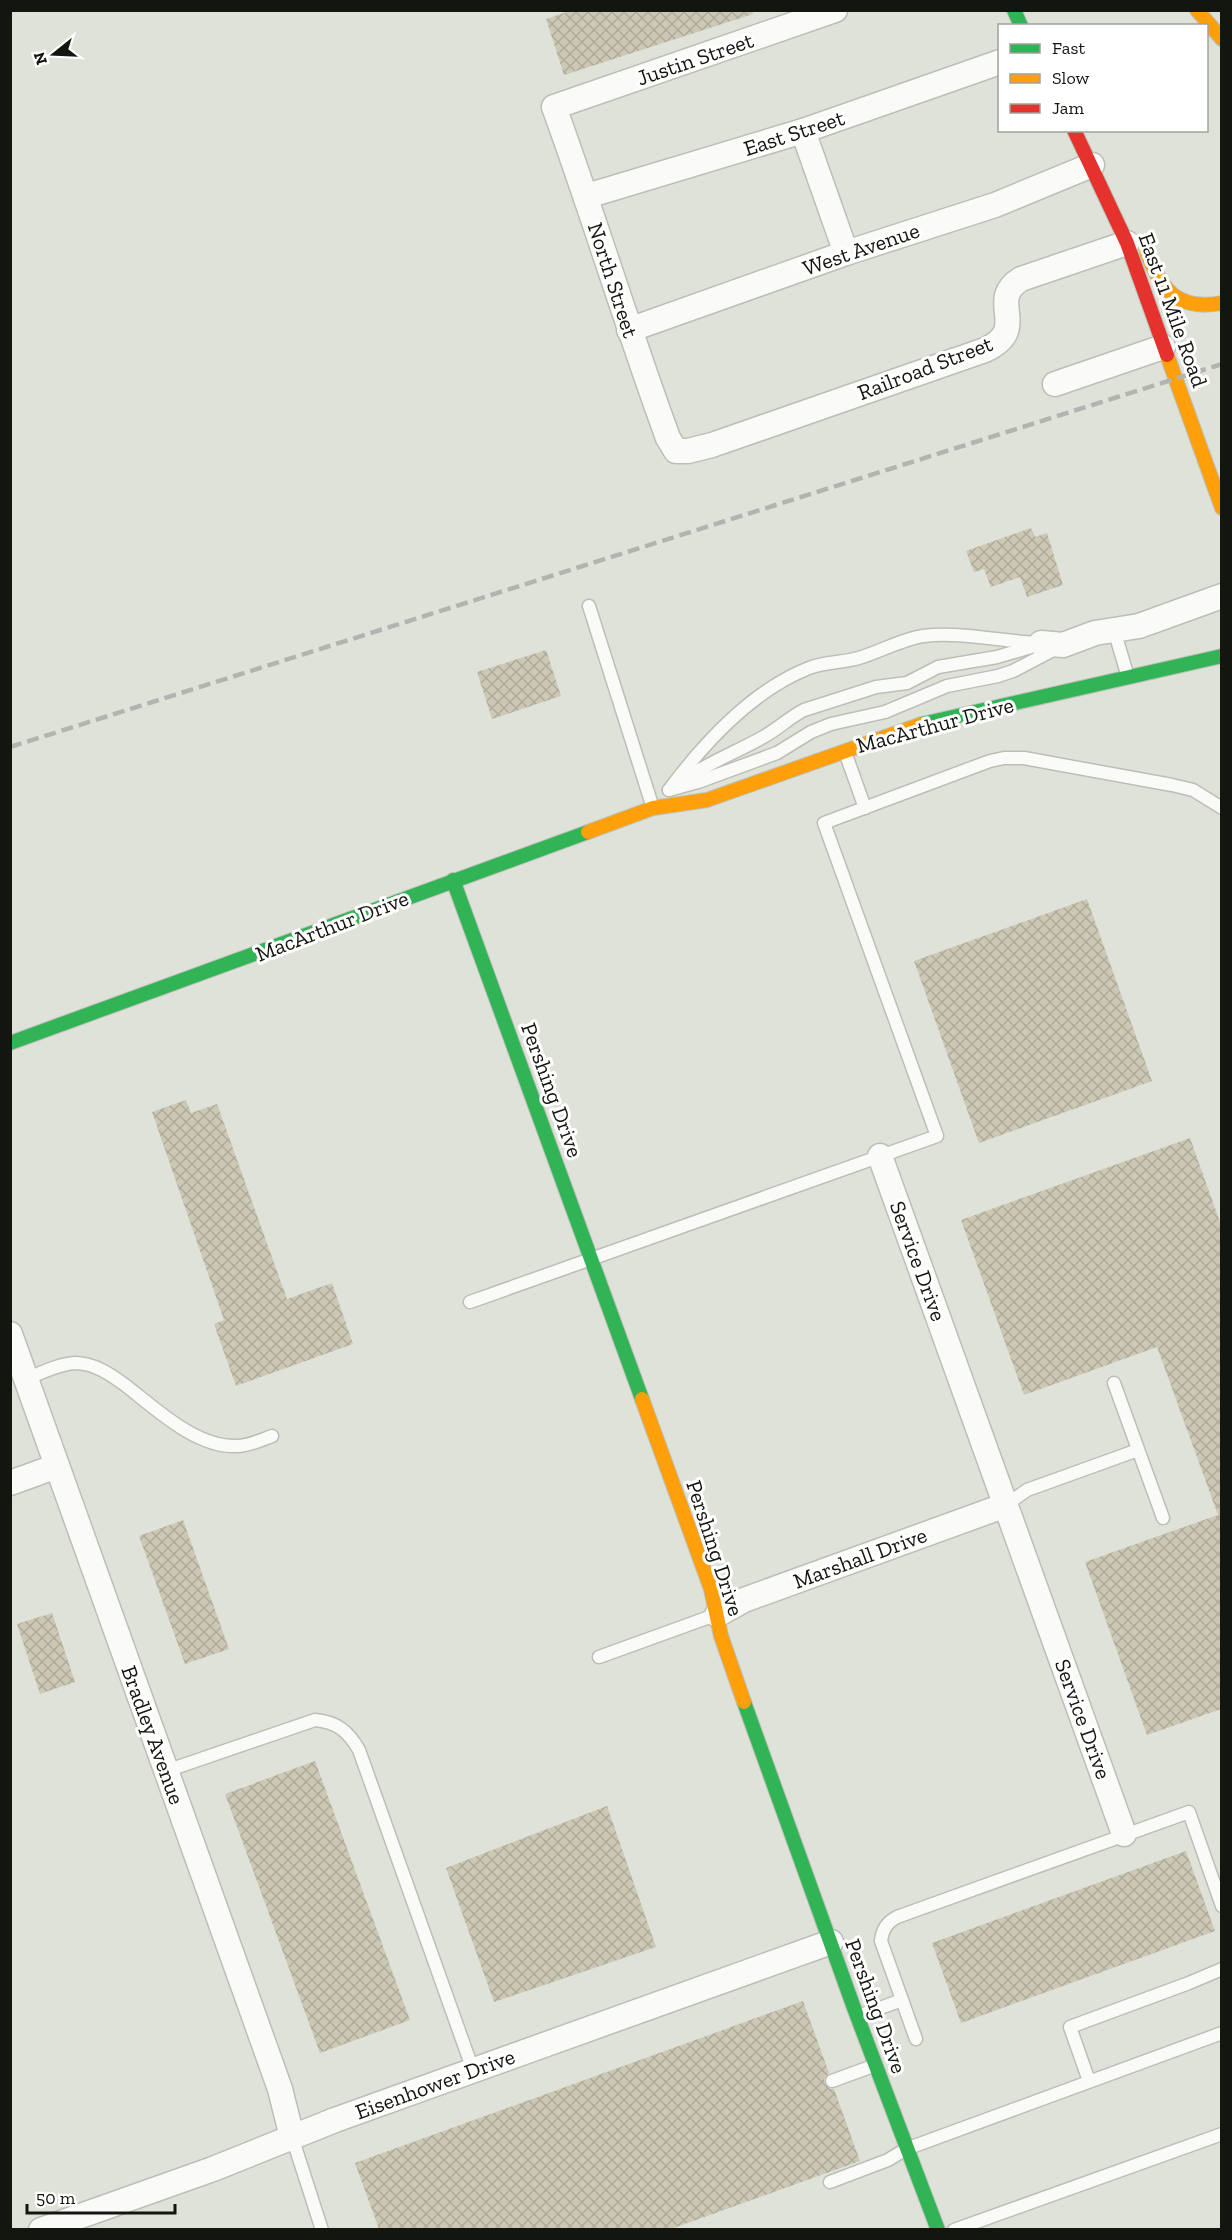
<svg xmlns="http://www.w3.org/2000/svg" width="1232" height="2240" font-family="'Zilla Slab',serif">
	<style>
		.building { fill: url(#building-cross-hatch) }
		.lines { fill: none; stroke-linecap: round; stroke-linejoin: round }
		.lane-casing { stroke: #bcbfb7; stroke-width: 15 }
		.street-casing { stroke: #bcbfb7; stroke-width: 27 }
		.fast-casing { stroke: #bcbfb7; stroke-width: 16 }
		.slow-casing { stroke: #bcbfb7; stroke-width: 16 }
		.jam-casing { stroke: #bcbfb7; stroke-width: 16 }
		.lane { stroke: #fafbf9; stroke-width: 12 }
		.street { stroke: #fafbf9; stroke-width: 24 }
		.fast { stroke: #30b455; stroke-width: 14 }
		.slow { stroke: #ff9f0a; stroke-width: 14 }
		.jam { stroke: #e5322d; stroke-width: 14 }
		.rail { stroke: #b3b3b1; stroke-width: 4.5; stroke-dasharray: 12 6; stroke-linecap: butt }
		.labels { text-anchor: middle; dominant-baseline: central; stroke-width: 6; stroke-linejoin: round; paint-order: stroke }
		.street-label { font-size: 22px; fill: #13150f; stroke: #fff }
	</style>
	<defs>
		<pattern id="building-cross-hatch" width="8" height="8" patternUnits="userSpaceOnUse" patternTransform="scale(1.5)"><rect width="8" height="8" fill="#ccc8b5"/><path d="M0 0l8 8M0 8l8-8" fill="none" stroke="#aeab9a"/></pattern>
	</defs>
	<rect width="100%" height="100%" fill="#dfe2d8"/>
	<!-- building -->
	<g class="building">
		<polygon points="572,10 752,10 753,14 564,75 546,19"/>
		<polygon points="1031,528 1035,537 1047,533 1063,585 1027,597 1020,577 991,587 984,569 974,572 966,551"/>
		<polygon points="546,650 561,696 492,719 477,672"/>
		<polygon points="1087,899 1152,1081 979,1143 914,961"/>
		<polygon points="186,1100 191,1113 217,1104 287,1299 332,1283 353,1344 236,1386 214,1324 224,1320 152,1112"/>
		<polygon points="1190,1138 1221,1225 1221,1709 1147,1735 1085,1562 1218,1515 1157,1347 1024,1395 961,1220"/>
		<polygon points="183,1520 229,1649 185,1664 139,1536"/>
		<polygon points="52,1613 75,1682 40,1694 17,1624"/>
		<polygon points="315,1761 410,2020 320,2053 225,1794"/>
		<polygon points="607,1806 656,1947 494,2002 446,1868"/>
		<polygon points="1186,1851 1215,1931 961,2023 932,1943"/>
		<polygon points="803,2001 829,2073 824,2079 825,2084 830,2089 834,2089 860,2161 671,2229 379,2229 355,2163"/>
	</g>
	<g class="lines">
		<!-- lane casing -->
		<g class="lane-casing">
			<g id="lane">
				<polyline points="589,606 653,808"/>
				<polyline points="1114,630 1128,677"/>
				<polyline points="845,752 865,808"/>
				<path d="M 680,782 C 707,763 737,752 765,736 C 779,728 790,717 804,710 L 876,687 L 907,683 L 938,667 L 997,657 L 1031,647"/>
				<path d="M 669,790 C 704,743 753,690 809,668 C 826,661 845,663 862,657 C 881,651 903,639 923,636 C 961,631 1002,642 1041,643"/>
				<polyline points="669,790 698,782 777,753 811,732 831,724 885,712 947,686 998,676 1013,671 1057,648"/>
				<polyline points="470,1302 937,1136 824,823 990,761 1004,758 1024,758 1172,785 1193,790 1222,808"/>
				<path d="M 26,1379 C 41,1373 58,1364 75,1363 C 94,1363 110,1374 125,1385 C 155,1408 196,1448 237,1446 C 249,1446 261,1440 272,1436"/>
				<polyline points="1114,1383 1163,1518"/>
				<polyline points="1006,1505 1027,1490 1138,1450"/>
				<polyline points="599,1657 715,1615"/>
				<path d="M 166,1771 L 315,1720 C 337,1722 348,1731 359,1750 L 473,2070"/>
				<polyline points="858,2016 902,2000"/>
				<path d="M 916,2039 L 881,1941 C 882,1930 887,1922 897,1917 L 1189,1812 L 1222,1906"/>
				<polyline points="832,2081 873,2066"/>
				<polyline points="1089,2081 1070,2027 1189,1983 1222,1969"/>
				<polyline points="292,2137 322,2230"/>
				<polyline points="830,2182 888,2160 906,2149 1222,2033"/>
				<polyline points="954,2230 1222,2134"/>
			</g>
		</g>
		<!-- street casing -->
		<g class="street-casing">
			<g id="street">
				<path d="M 835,10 L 554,107 C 594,217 628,329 668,438 L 676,451 L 688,451 L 712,445 L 985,350 C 1032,328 985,301 1021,279 L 1127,243"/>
				<polyline points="803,131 846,253"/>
				<polyline points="587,196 803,131 1000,62"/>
				<polyline points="629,330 846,253 995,205 1092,165"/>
				<polyline points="1055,384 1163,347"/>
				<polyline points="1041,643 1063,645 1095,633 1139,626 1222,596"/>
				<polyline points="880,1156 1124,1834"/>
				<polyline points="10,1334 280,2089 292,2137"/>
				<polyline points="10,1483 57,1466"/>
				<polyline points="717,1615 744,1600 1006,1505"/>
				<polyline points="41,2230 213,2169 335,2120 831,1942"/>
			</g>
		</g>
		<!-- fast casing -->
		<g class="fast-casing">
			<g id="fast">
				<polyline points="1014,10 1021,26"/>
				<polyline points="922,724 1222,656"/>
				<polyline points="453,880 642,1399"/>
				<polyline points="10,1043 588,832"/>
				<polyline points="744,1702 854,2008 938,2230"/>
			</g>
		</g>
		<!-- slow casing -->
		<g class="slow-casing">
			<g id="slow">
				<polyline points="1197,10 1222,39"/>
				<path d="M 1147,253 C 1162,291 1178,311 1222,303"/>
				<polyline points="1167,355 1222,508"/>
				<polyline points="588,832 653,808 707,800 922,724"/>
				<polyline points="642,1399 711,1589 721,1636 744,1702"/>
			</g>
		</g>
		<!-- jam casing -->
		<g class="jam-casing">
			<polyline id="jam" points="1074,130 1127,243 1167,355"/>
		</g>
		<!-- lane -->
		<use href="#lane" class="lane"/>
		<!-- street -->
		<use href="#street" class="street"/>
		<!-- fast -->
		<use href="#fast" class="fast"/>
		<!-- slow -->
		<use href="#slow" class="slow"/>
		<!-- jam -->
		<use href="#jam" class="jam"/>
		<!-- rail -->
		<polyline class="rail" points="10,747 1222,364"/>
	</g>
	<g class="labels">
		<!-- street labels -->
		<g class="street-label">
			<text transform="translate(695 59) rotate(-19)">Justin Street</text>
			<text transform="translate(794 133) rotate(-18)">East Street</text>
			<text transform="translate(861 249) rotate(-19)">West Avenue</text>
			<text transform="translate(613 280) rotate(72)">North Street</text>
			<text transform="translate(1173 310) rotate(70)">East 11 Mile Road</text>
			<text transform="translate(925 368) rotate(-21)">Railroad Street</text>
			<text transform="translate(935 725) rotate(-15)">MacArthur Drive</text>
			<text transform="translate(332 926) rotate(-21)">MacArthur Drive</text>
			<text transform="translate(552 1090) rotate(70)">Pershing Drive</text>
			<text transform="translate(918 1261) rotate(70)">Service Drive</text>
			<text transform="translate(715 1548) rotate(72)">Pershing Drive</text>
			<text transform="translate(860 1558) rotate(-20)">Marshall Drive</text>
			<text transform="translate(1083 1719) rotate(70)">Service Drive</text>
			<text transform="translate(153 1735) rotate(70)">Bradley Avenue</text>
			<text transform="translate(876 2006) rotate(70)">Pershing Drive</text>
			<text transform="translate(435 2084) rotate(-20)">Eisenhower Drive</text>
		</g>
	</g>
	<!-- border -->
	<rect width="1232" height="2240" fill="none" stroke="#13150f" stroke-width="24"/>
	<!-- legend -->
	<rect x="998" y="24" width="210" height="108" fill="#ffffff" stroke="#a1a19f" stroke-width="1.5"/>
	<rect x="1010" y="44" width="30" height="9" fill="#30b455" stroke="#a1a19f" stroke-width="1.5"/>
	<text x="1052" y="54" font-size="18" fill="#13150f">Fast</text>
	<rect x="1010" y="74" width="30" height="9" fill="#ff9f0a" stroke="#a1a19f" stroke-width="1.5"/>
	<text x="1052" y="84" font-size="18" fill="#13150f">Slow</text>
	<rect x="1010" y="104" width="30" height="9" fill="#e5322d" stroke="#a1a19f" stroke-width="1.5"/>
	<text x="1052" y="114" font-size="18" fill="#13150f">Jam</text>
	<!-- north arrow -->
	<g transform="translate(54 54) rotate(252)" stroke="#ffffff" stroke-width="4.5" paint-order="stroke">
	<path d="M0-4.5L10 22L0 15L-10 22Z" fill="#13150f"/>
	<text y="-9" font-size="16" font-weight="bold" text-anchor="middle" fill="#13150f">N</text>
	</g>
	<!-- scale -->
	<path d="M27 2204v9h148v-9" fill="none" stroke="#13150f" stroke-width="3"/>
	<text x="36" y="2204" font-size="18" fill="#13150f" stroke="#ffffff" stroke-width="4.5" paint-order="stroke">50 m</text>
</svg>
